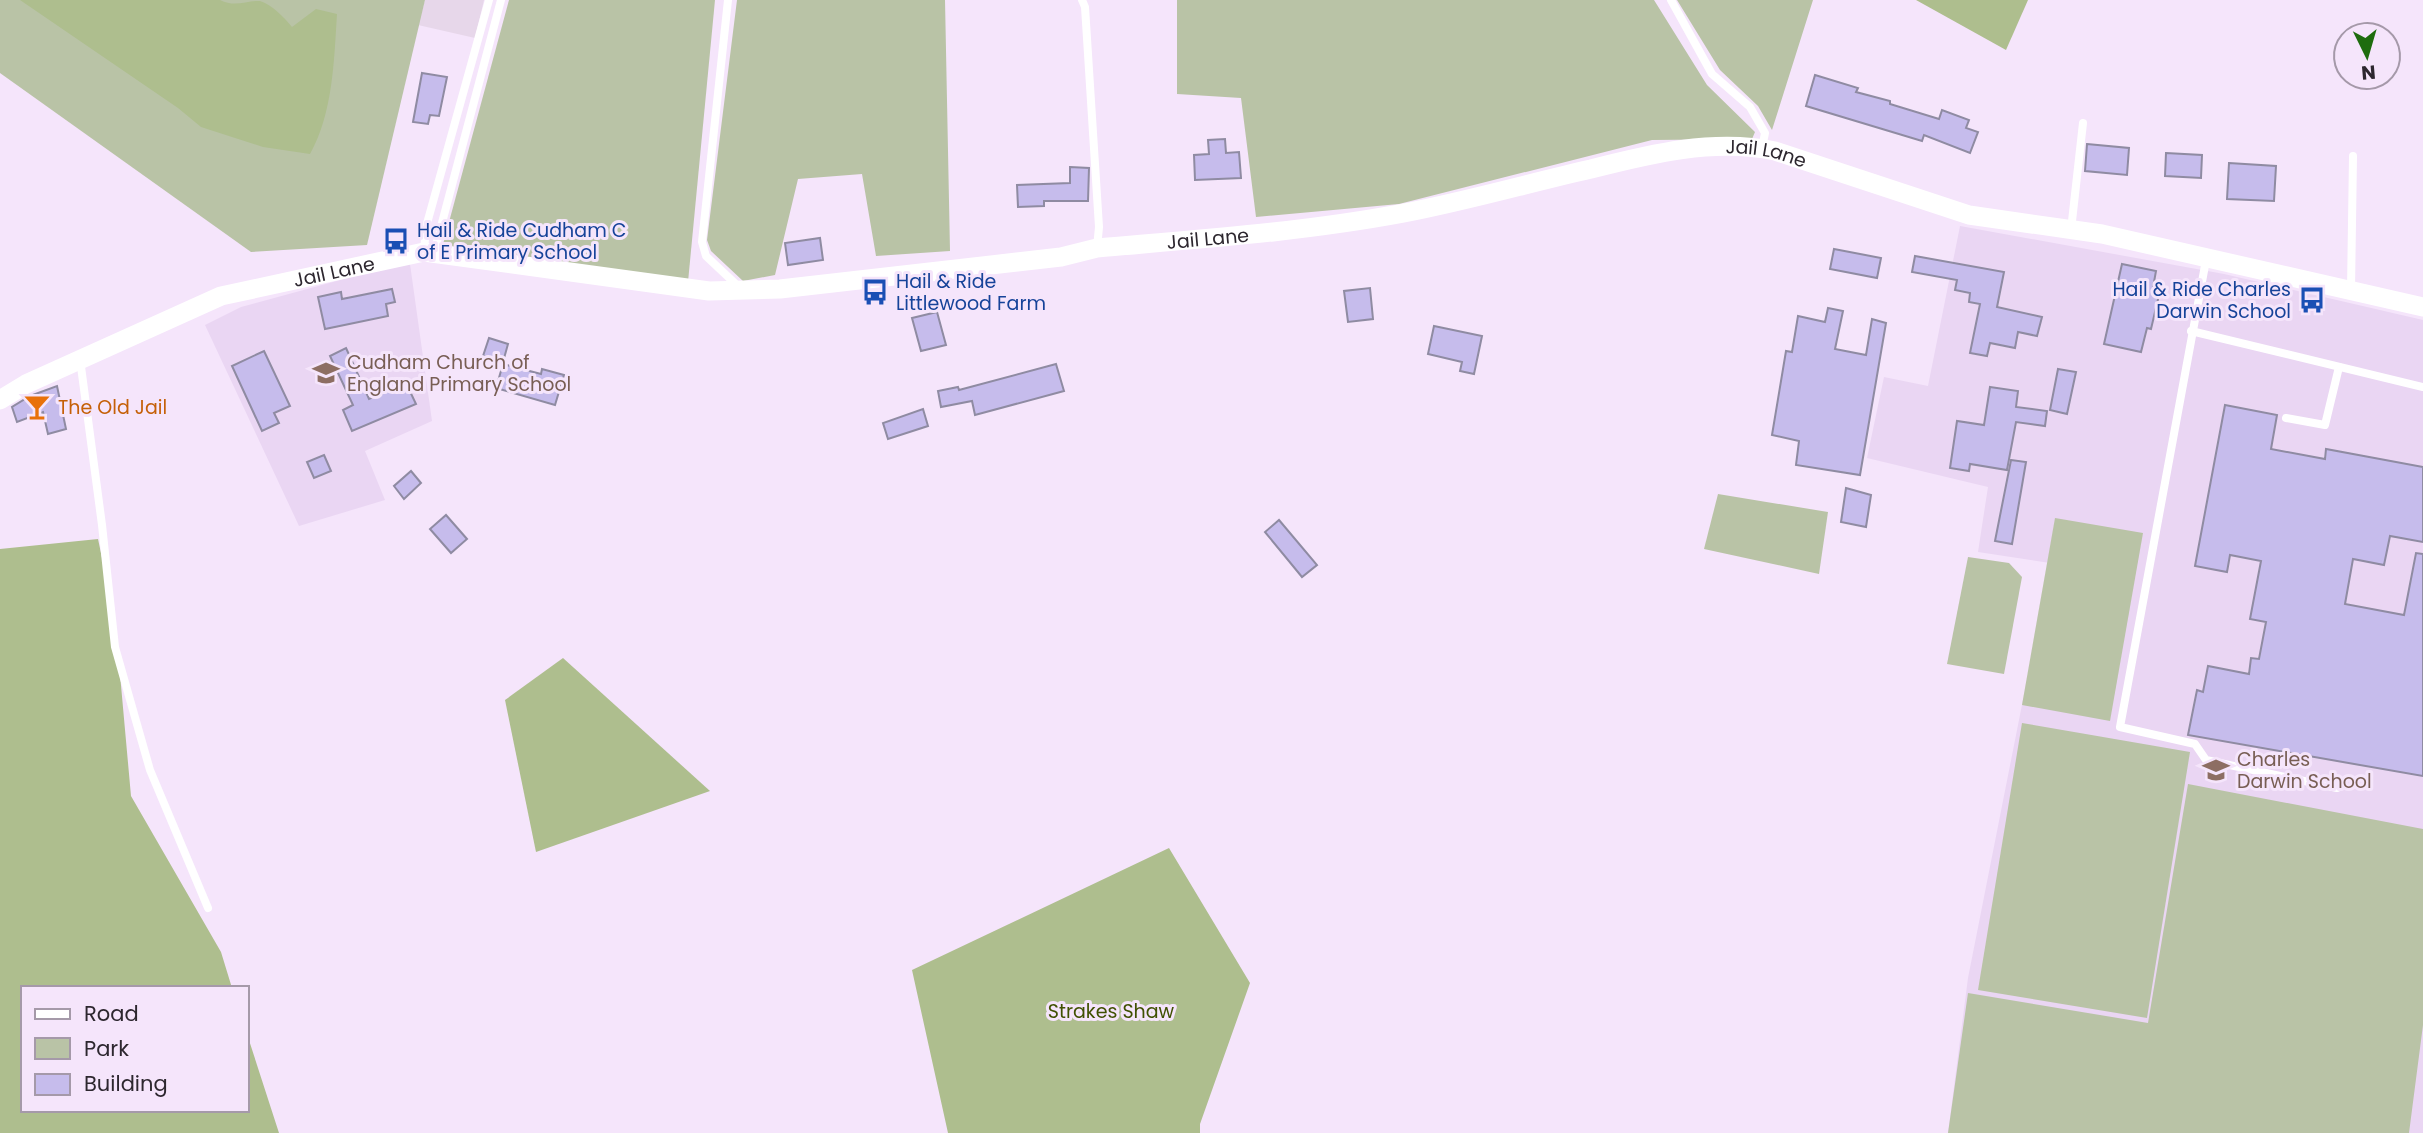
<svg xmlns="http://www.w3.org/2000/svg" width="2423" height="1133" font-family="Poppins,sans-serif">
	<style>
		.built { fill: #ead6f3 }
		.industrial { fill: #e7d7ea }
		.green { fill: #b9c3a6 }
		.forest { fill: #aebe8e }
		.building { fill: #c6bcec; stroke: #8f8ba2; stroke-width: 2 }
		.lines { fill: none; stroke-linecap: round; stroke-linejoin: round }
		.service { stroke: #fff; stroke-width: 8 }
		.tertiary { stroke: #fff; stroke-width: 19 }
		.labels { text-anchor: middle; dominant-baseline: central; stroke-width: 6; stroke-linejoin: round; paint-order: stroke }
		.street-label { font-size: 19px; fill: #2d272f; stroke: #f5e5fb }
		.transit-label { font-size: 19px; fill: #164399; stroke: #f5e5fb; text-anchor: start }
		.education-label { font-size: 19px; fill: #785e54; stroke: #f5e5fb; text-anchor: start }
		.food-label { font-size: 19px; fill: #c56008; stroke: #f5e5fb; text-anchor: start }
		.park-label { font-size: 19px; fill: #405102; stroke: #f5e5fb }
	</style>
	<rect width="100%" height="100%" fill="#f5e5fb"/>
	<!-- built -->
	<g class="built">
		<polygon points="1960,226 2224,274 2423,320 2423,1133 1948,1133 1968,978 2050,563 1978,552 1988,487 1867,458 1884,377 1928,386"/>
		<polygon points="410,264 432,421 365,451 385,500 299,526 205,325 241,307 366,273"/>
	</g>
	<!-- industrial -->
	<polygon class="industrial" points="425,0 484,0 475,38 418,25"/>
	<!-- green -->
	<g class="green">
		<polygon points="0,0 425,0 367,245 251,252 0,73"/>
		<polygon points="509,0 715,0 688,282 442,248"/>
		<polygon points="737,0 945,0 950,251 876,256 862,174 798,179 775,275 743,281 711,251 707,240"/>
		<polygon points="1177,0 1654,0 1707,85 1755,132 1752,139 1652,140 1399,204 1256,217 1241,98 1177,94"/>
		<polygon points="1677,0 1813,0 1772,130 1758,106 1720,70"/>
		<polygon points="1718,494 1828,512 1819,574 1704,549"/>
		<polygon points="2055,518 2143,533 2110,721 2022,705"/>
		<polygon points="1968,557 2009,563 2022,577 2004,674 1947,664"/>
		<polygon points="2022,723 2190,752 2147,1018 1978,990"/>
		<polygon points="2188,784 2423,829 2423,1025 2409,1133 1948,1133 1968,993 2148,1023"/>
	</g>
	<!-- forest -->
	<g class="forest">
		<path d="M 20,0 L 220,0 C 236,8 246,0 260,1 C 272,5 284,17 292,27 L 316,9 L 337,14 C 334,61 333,113 310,154 L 263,147 L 201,127 L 178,108 Z"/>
		<polygon points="1916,0 2028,0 2006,50"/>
		<polygon points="98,539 115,619 131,796 221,952 232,988 23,988 23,1110 247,1110 247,1034 279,1133 0,1133 0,549"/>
		<polygon points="563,658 710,791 536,852 505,700"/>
		<polygon points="1169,848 1250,983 1200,1124 1200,1133 948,1133 912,970"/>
	</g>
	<!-- building -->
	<g class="building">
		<polygon points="422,73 447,77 439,116 430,115 428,124 413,122"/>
		<polygon points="1815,75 1858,88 1856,92 1890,101 1890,104 1939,119 1942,110 1969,120 1966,128 1978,132 1970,153 1924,135 1922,141 1806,106"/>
		<polygon points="1225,139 1226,153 1239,152 1241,178 1195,180 1194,155 1209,154 1208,140"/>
		<polygon points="2087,144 2129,148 2127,175 2085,171"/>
		<polygon points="2166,153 2202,155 2201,178 2165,176"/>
		<polygon points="2229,163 2276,166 2274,201 2227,199"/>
		<polygon points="1070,167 1089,168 1088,201 1044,201 1044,206 1018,207 1017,185 1070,183"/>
		<polygon points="820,238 823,260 788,265 785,243"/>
		<polygon points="1834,249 1881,258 1877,278 1830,269"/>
		<polygon points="1915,256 2004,272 1997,307 2042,317 2037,336 2018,332 2015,348 1990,343 1987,356 1970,353 1980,304 1969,302 1970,293 1955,290 1957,280 1912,272"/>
		<polygon points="2122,264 2156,271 2152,293 2159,295 2151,329 2147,328 2141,352 2104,344"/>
		<polygon points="1370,288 1373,319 1348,322 1344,291"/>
		<polygon points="392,289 395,302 386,304 388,316 325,329 318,297 341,292 342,299"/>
		<polygon points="1828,308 1843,311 1835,349 1866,355 1872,319 1886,323 1860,475 1796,465 1799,441 1772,435 1786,351 1792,352 1798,316 1825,322"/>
		<polygon points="937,312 946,345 921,351 912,318"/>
		<polygon points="1434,326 1482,336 1474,374 1460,371 1462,362 1428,354"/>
		<polygon points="489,338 508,344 503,362 483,356"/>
		<polygon points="346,348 369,399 406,383 416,404 352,431 343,410 353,405 330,356"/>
		<polygon points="264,351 290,406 274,413 279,423 262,431 232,366"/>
		<polygon points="503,364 541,374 542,369 564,375 555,405 496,388"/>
		<polygon points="1056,364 1064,391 975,415 972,401 941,407 938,391 958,387 959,390"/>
		<polygon points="2058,369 2076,372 2067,414 2050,410"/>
		<polygon points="57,386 66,429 48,434 43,412 17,422 12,407 30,396"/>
		<polygon points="1990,387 2018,391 2016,407 2047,411 2045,426 2016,422 2007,470 1970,464 1969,471 1950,468 1957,421 1984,425"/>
		<polygon points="2225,405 2277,415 2271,449 2325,459 2326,449 2423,467 2423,542 2390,536 2384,565 2353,559 2345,604 2404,615 2416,553 2423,554 2423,776 2188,735 2197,690 2203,692 2208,666 2249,674 2251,658 2259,659 2266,622 2250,619 2261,561 2230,555 2227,572 2195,566"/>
		<polygon points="923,409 928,426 888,439 883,423"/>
		<polygon points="324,455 331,471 314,478 307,462"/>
		<polygon points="2011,460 2026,462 2012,544 1995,541"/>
		<polygon points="411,471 421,483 404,499 394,486"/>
		<polygon points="1846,488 1871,495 1866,527 1841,522"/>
		<polygon points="446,515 467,539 451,553 430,529"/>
		<polygon points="1279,520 1317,565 1302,577 1265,532"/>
	</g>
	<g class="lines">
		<!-- service -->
		<g class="service">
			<polyline points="728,0 702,242 706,256 740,288"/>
			<polyline points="1082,0 1085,7 1099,227 1097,248"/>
			<polyline points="1671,0 1712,74 1750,107 1765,133 1762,148"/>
			<polyline points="2071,230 2083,123"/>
			<polyline points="424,251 426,227 489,0"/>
			<polyline points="434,253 501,0"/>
			<polyline points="2206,260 2120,727 2195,744 2206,760 2337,788"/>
			<polyline points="2351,290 2353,156"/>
			<polyline points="2191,331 2423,387"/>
			<polyline points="80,359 102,525 115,647 150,770 208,908"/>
			<polyline points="2286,418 2325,425 2339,367"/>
		</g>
		<!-- tertiary -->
		<path class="tertiary" id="s1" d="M 0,400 L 26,384 L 221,296 L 424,252 L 709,291 L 780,289 L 1061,257 L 1097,248 C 1200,239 1303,232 1404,213 C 1467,201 1529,183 1591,169 C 1650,154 1714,138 1775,151 L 1969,215 L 2102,234 L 2423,307"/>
	</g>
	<!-- icons -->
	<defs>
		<g id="bus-bare" transform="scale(2.1)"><path d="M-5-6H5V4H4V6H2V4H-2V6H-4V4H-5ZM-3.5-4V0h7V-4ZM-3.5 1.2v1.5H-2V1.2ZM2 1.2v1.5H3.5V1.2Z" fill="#1a4fb4" stroke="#f5e5fb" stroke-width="2.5" paint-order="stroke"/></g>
		<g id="school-bare" transform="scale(2.1)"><path d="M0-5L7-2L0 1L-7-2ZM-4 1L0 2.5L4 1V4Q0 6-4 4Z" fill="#8d6e63" stroke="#f5e5fb" stroke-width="2.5" paint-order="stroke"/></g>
		<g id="bar-bare" transform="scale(2.1)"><path d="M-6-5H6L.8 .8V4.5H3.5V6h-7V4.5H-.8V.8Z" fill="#e8710a" stroke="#f5e5fb" stroke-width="2.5" paint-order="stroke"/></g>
	</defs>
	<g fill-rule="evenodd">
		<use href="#bus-bare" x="396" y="241"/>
		<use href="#bus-bare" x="875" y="292"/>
		<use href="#bus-bare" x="2312" y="300"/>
		<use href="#school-bare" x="326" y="373"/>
		<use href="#bar-bare" x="37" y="407"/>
		<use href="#school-bare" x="2216" y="770"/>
	</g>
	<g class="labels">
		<!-- street labels -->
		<g class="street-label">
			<text stroke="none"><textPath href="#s1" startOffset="1810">Jail Lane</textPath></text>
			<text stroke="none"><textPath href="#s1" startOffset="1242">Jail Lane</textPath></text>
			<text stroke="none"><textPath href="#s1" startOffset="360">Jail Lane</textPath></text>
		</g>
		<!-- transit labels -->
		<g class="transit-label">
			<text x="417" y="230">Hail &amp; Ride Cudham C<tspan x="417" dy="22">of E Primary School</tspan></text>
			<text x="896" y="281">Hail &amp; Ride<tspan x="896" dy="22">Littlewood Farm</tspan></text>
			<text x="2291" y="289" text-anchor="end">Hail &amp; Ride Charles<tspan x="2291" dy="22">Darwin School</tspan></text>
		</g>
		<!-- education labels -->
		<g class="education-label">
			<text x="347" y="362">Cudham Church of<tspan x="347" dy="22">England Primary School</tspan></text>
			<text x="2237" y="759">Charles<tspan x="2237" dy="22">Darwin School</tspan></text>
		</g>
		<!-- food labels -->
		<g class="food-label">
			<text x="58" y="407">The Old Jail</text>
		</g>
		<!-- park labels -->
		<g class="park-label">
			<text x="1111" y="1011">Strakes Shaw</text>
		</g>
	</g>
	<!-- legend -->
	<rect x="21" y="986" width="228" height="126" fill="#f5e5fb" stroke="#a599a9" stroke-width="2"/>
	<rect x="35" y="1009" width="35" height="10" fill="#ffffff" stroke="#a599a9" stroke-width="2"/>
	<text x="84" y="1021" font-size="21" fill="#2d272f">Road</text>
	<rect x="35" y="1038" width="35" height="21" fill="#b9c3a6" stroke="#a599a9" stroke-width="2"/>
	<text x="84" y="1056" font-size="21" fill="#2d272f">Park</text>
	<rect x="35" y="1074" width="35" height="21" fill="#c6bcec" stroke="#a599a9" stroke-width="2"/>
	<text x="84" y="1091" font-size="21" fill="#2d272f">Building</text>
	<!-- north arrow -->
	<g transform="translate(2367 56) rotate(175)"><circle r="33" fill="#f5e5fb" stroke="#a599a9" stroke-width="2"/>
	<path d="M0-5L12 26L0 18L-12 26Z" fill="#1e6c0e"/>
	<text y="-10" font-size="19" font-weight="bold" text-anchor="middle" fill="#2d272f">N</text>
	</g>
</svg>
